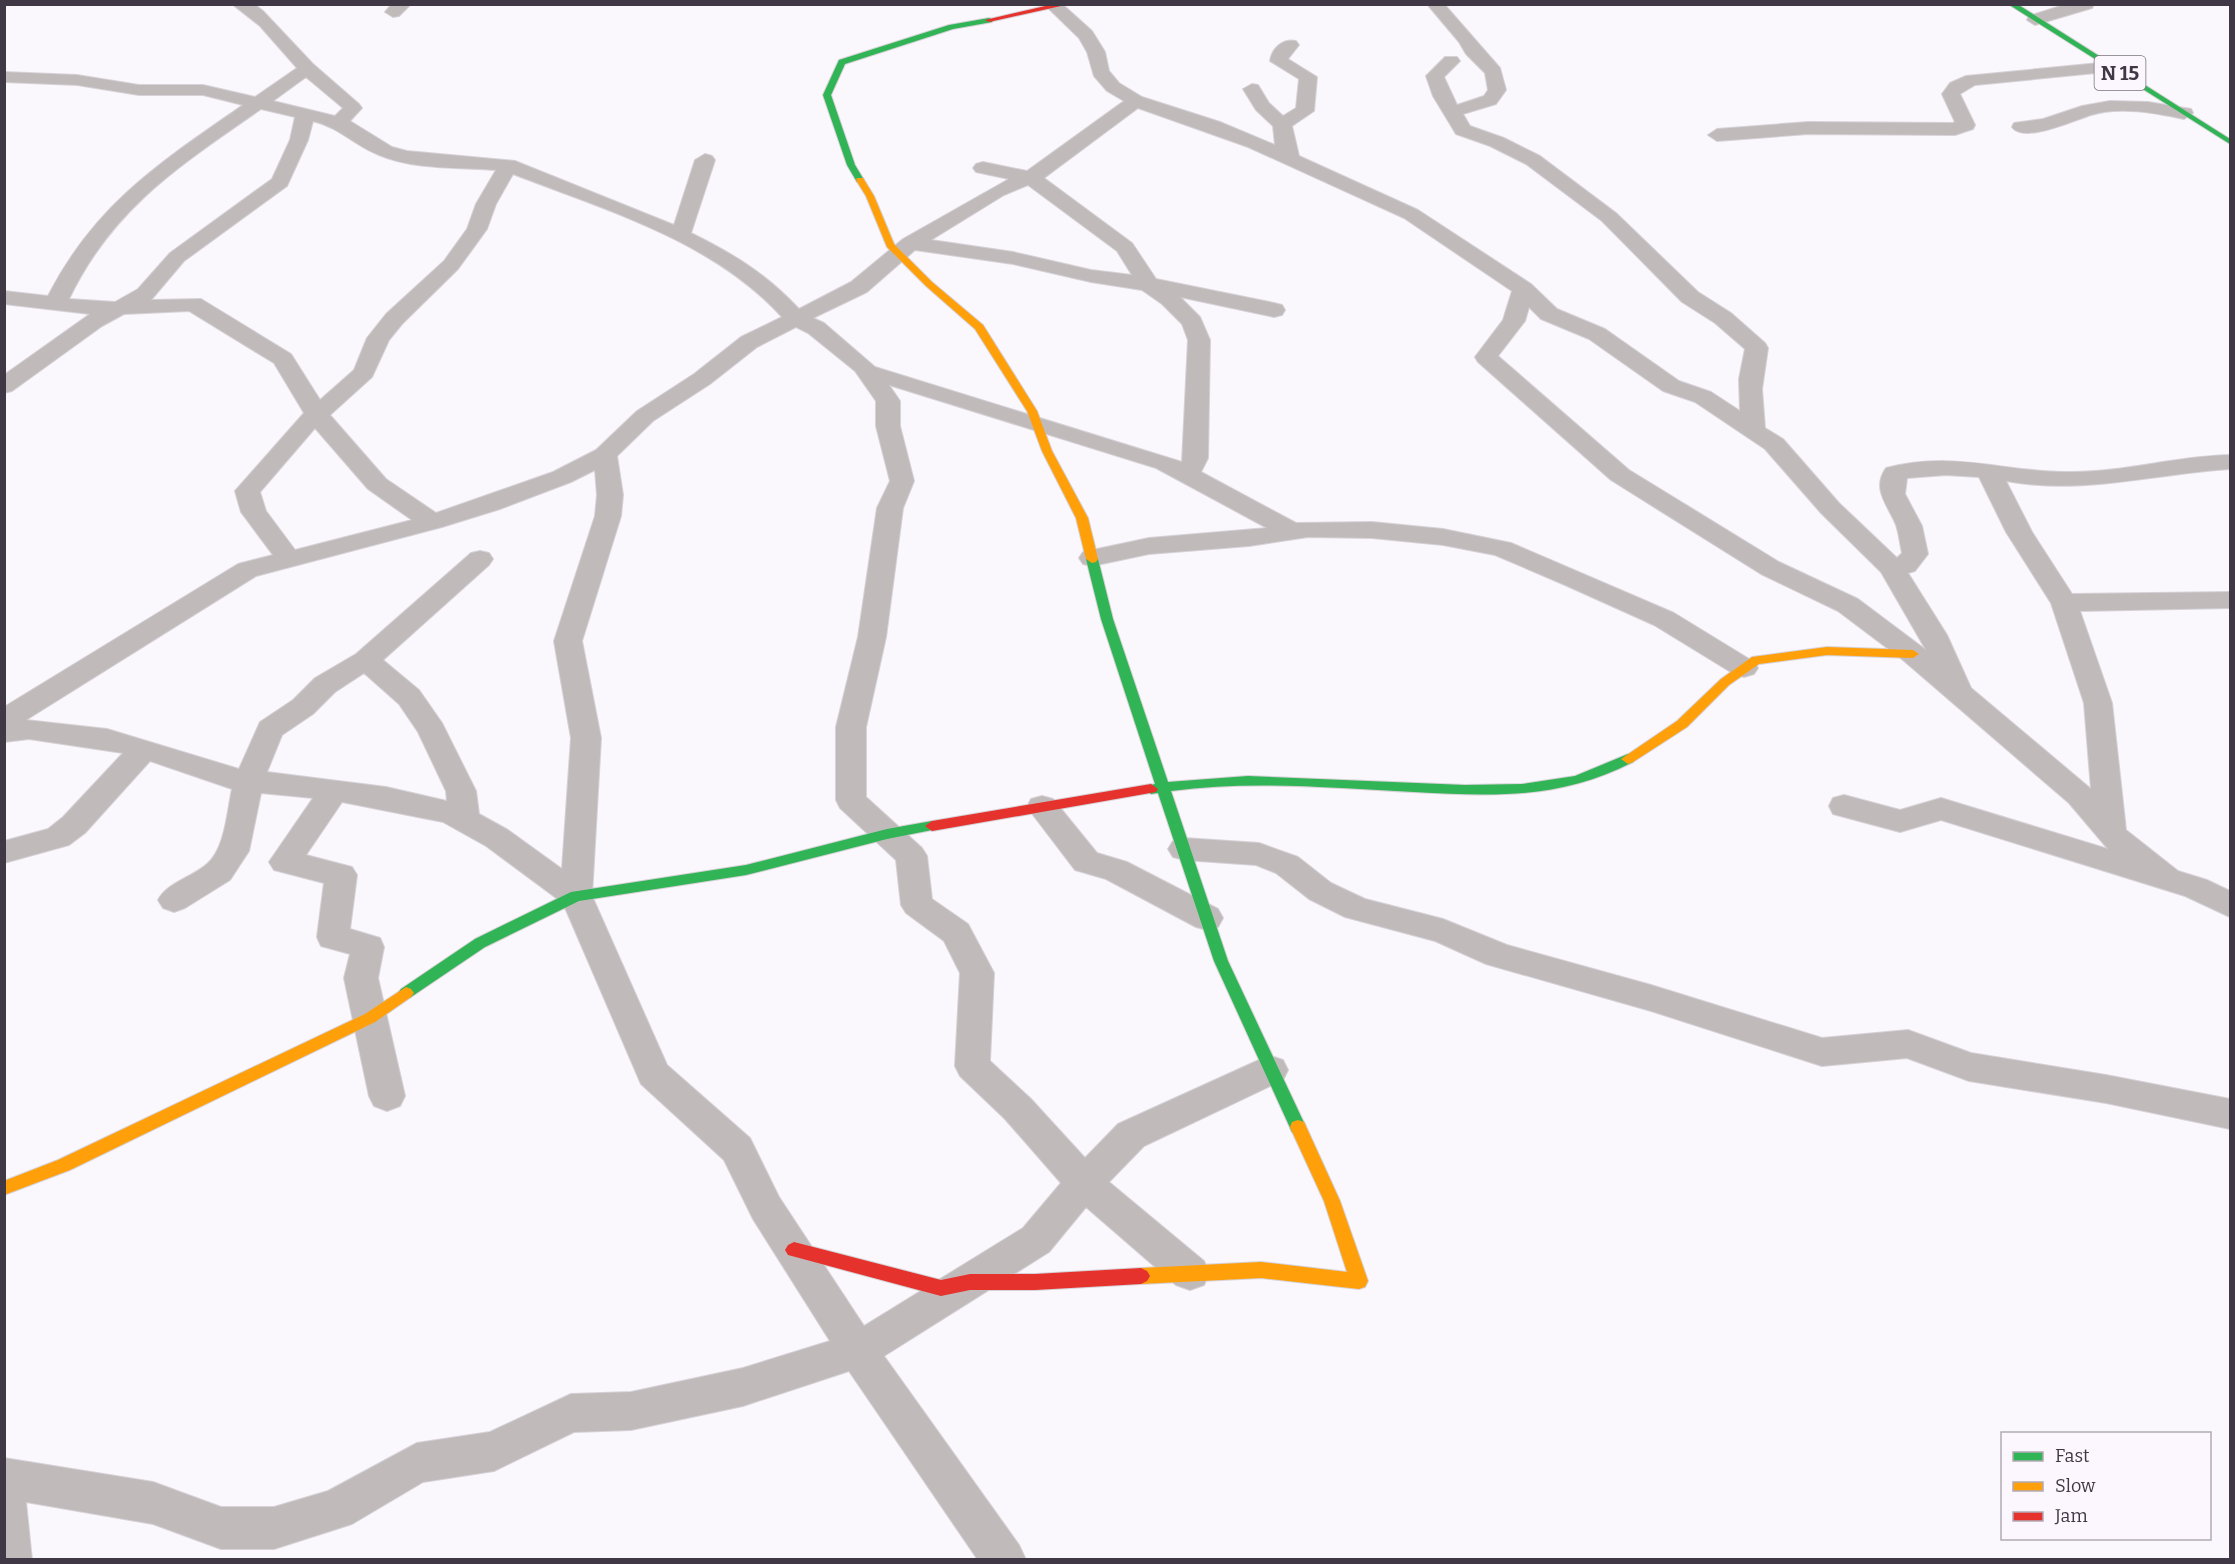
<svg xmlns="http://www.w3.org/2000/svg" width="2235" height="1564" font-family="Bitter,serif">
	<style>
		.lines { fill: none; stroke-linecap: round; stroke-linejoin: round }
		.street-casing { stroke: #d6d2d7; stroke-width: 2 }
		.fast-casing { stroke: #d6d2d7; stroke-width: 2 }
		.slow-casing { stroke: #d6d2d7; stroke-width: 2 }
		.jam-casing { stroke: #d6d2d7; stroke-width: 2 }
		.street { fill: #c0babb; fill-rule: evenodd }
		.fast { fill: #30b455; fill-rule: evenodd }
		.slow { fill: #ff9f0a; fill-rule: evenodd }
		.jam { fill: #e5322d; fill-rule: evenodd }
		.labels { text-anchor: middle; dominant-baseline: central; stroke-width: 4.5; stroke-linejoin: round; paint-order: stroke }
		.shield { fill: #fcf7fe; stroke: #79717c; stroke-width: 1.5 }
		.shield-label { font-size: 20px; font-weight: bold; fill: #413845 }
	</style>
	<rect width="100%" height="100%" fill="#fbf8fd"/>
	<g class="lines">
		<!-- street casing -->
		<g class="street-casing">
			<g id="street">
				<path d="M 232,4 L 254,4 L 263,11 L 313,64 L 359,104 L 362,108 L 350,121 L 392,147 L 407,151 L 515,161 L 674,225 L 695,160 L 705,154 L 712,156 L 715,160 L 691,233 C 735,255 765,273 799,309 L 851,282 L 903,239 L 1009,179 L 976,172 L 973,168 L 976,164 L 983,162 L 1027,171 L 1124,101 L 1107,91 L 1094,76 L 1087,52 L 1079,38 L 1044,4 L 1062,4 L 1092,31 L 1105,52 L 1109,71 L 1119,83 L 1142,97 L 1220,122 L 1275,145 L 1273,126 L 1256,110 L 1243,89 L 1252,84 L 1258,85 L 1269,103 L 1283,116 L 1296,108 L 1299,79 L 1270,61 C 1272,48 1283,38 1296,41 L 1299,45 L 1288,59 L 1317,77 L 1314,111 L 1292,126 L 1299,156 L 1418,210 L 1531,284 L 1557,309 L 1605,329 L 1679,381 L 1711,392 L 1740,411 L 1739,379 L 1745,349 L 1715,323 L 1682,302 L 1602,221 L 1526,164 L 1490,146 L 1456,134 L 1433,96 L 1426,76 L 1445,57 L 1457,57 L 1460,61 L 1444,77 L 1457,105 L 1484,96 L 1488,90 L 1485,73 L 1466,54 L 1459,42 L 1427,4 L 1444,4 L 1500,68 L 1506,90 L 1496,104 L 1463,114 L 1470,126 L 1504,138 L 1540,156 L 1616,213 L 1698,292 L 1731,313 L 1765,343 L 1768,348 L 1762,389 L 1765,428 L 1783,439 L 1839,503 L 1897,558 L 1902,553 C 1900,544 1899,534 1896,525 C 1888,505 1871,489 1886,468 C 1957,450 2004,473 2072,472 C 2125,472 2177,456 2230,455 L 2230,469 C 2154,474 2082,495 2006,481 L 2032,532 L 2072,594 L 2230,592 L 2230,608 L 2080,611 L 2112,703 L 2126,830 L 2178,871 L 2207,880 L 2230,891 L 2230,917 L 2185,896 L 1941,820 L 1900,832 L 1833,814 L 1829,806 L 1833,798 L 1844,795 L 1900,810 L 1941,798 L 2108,849 L 2069,803 L 1903,660 L 1838,611 L 1761,574 L 1611,480 L 1478,362 L 1475,357 L 1503,320 L 1512,291 L 1404,218 L 1248,147 L 1138,108 L 1044,178 L 1132,243 L 1156,279 L 1274,303 L 1282,305 L 1285,310 L 1282,315 L 1274,317 L 1180,297 L 1200,317 L 1210,340 L 1208,458 L 1201,472 L 1296,523 L 1372,522 L 1443,529 L 1511,543 L 1674,613 L 1754,662 L 1758,668 L 1754,674 L 1744,677 L 1734,674 L 1654,625 L 1565,585 L 1495,555 L 1443,545 L 1372,538 L 1308,537 L 1249,546 L 1149,554 L 1092,566 L 1083,564 L 1079,558 L 1083,552 L 1149,538 L 1267,528 L 1156,468 L 889,385 L 900,401 L 900,426 L 914,481 L 903,508 L 886,637 L 866,727 L 866,797 L 922,848 L 927,856 L 932,899 L 968,924 L 994,973 L 990,1061 L 1031,1099 L 1085,1158 L 1118,1124 L 1259,1060 L 1271,1056 L 1283,1060 L 1288,1070 L 1283,1080 L 1144,1146 L 1109,1182 L 1204,1261 L 1209,1273 L 1204,1285 L 1190,1290 L 1176,1285 L 1086,1207 L 1049,1252 L 884,1356 L 1019,1545 L 1026,1560 L 978,1560 L 849,1371 L 743,1406 L 631,1430 L 574,1432 L 494,1471 L 423,1482 L 352,1524 L 274,1549 L 221,1549 L 153,1524 L 26,1502 L 32,1560 L 4,1560 L 4,1458 L 153,1482 L 221,1507 L 274,1507 L 328,1491 L 417,1443 L 490,1432 L 571,1394 L 631,1392 L 743,1368 L 830,1341 L 753,1219 L 724,1160 L 641,1084 L 563,903 L 486,846 L 443,822 L 342,802 L 306,855 L 352,867 L 357,875 L 350,929 L 380,938 L 384,947 L 378,978 L 405,1096 L 400,1106 L 387,1111 L 374,1106 L 369,1096 L 344,978 L 350,954 L 321,946 L 317,937 L 324,883 L 274,870 L 269,862 L 313,798 L 261,793 L 249,851 L 230,880 L 185,908 L 174,912 L 163,908 L 158,900 C 168,882 191,878 207,864 C 225,849 227,812 232,789 L 150,761 L 85,833 L 69,845 L 4,863 L 4,841 L 48,829 L 63,817 L 123,753 L 29,739 L 4,742 L 4,707 L 238,564 L 273,555 L 241,512 L 235,491 L 304,413 L 274,363 L 189,311 L 124,314 L 102,326 L 12,391 L 4,393 L 4,375 L 90,314 L 4,304 L 4,291 L 48,296 C 95,204 161,162 243,105 L 203,95 L 139,95 L 77,85 L 4,82 L 4,72 L 77,75 L 139,85 L 203,85 L 255,97 L 297,68 L 260,26 ZM 306,77 L 343,108 L 335,116 L 273,101 ZM 261,109 L 295,117 L 290,140 L 272,179 L 170,253 L 138,289 L 115,302 L 69,299 C 113,207 181,165 261,109 ZM 313,121 C 340,128 354,145 379,155 C 414,170 458,167 496,170 L 476,204 L 467,229 L 444,261 L 386,314 L 367,338 L 354,370 L 320,400 L 291,354 L 201,299 L 151,300 L 184,261 L 287,186 L 308,140 ZM 513,174 C 606,210 713,241 782,317 L 741,337 L 694,374 L 637,411 L 596,450 L 553,472 L 436,513 L 386,479 L 330,415 L 372,377 L 389,340 L 402,324 L 458,269 L 487,229 L 496,204 ZM 1028,185 L 1117,251 L 1132,275 L 1091,270 L 1013,252 L 931,240 L 1004,195 ZM 915,250 L 1013,264 L 1091,282 L 1142,290 L 1162,304 L 1182,324 L 1188,340 L 1182,462 L 875,367 L 824,323 L 813,318 L 867,292 ZM 1529,307 L 1541,319 L 1589,339 L 1663,391 L 1695,402 L 1765,449 L 1821,513 L 1881,572 L 1926,650 L 1858,599 L 1779,562 L 1629,470 L 1498,356 L 1525,321 ZM 796,327 L 808,333 L 855,371 L 876,401 L 876,426 L 890,481 L 877,508 L 858,637 L 836,727 L 836,800 L 840,808 L 896,860 L 901,905 L 906,913 L 944,941 L 960,973 L 955,1066 L 960,1076 L 1005,1119 L 1061,1183 L 1023,1228 L 864,1326 L 779,1197 L 750,1138 L 667,1065 L 592,896 L 601,738 L 582,641 L 621,516 L 623,495 L 617,456 L 653,421 L 710,384 L 757,347 ZM 315,428 L 368,489 L 412,520 L 295,550 L 266,511 L 260,492 ZM 595,470 L 597,495 L 595,516 L 554,641 L 571,738 L 562,869 L 508,830 L 479,814 L 476,791 L 442,723 L 419,690 L 383,660 L 489,565 L 493,559 L 489,553 L 480,551 L 471,553 L 356,654 L 315,678 L 293,700 L 260,722 L 239,769 L 107,729 L 26,720 L 256,576 L 442,527 L 500,509 L 571,482 ZM 1946,475 L 1979,477 L 2006,532 L 2051,603 L 2084,703 L 2091,789 L 1971,688 L 1947,635 L 1908,573 L 1915,571 L 1928,554 L 1922,526 L 1905,494 L 1907,478 ZM 364,673 L 399,704 L 418,732 L 446,791 L 447,801 L 386,787 L 267,772 L 282,735 L 313,714 L 335,692 Z"/>
				<polygon points="392,4 411,4 399,16 393,17 385,12"/>
				<polygon points="2067,4 2094,4 2092,8 2035,25 2027,20 2029,16"/>
				<polygon points="2110,62 2119,67 2116,71 1975,85 1960,94 1975,125 1973,129 1955,135 1808,134 1717,141 1708,135 1717,129 1808,122 1953,123 1955,122 1942,94 1950,83 1966,76"/>
				<path d="M 2110,101 L 2148,102 L 2191,109 L 2193,113 L 2184,119 C 2155,113 2120,106 2091,115 C 2075,120 2023,144 2012,127 L 2014,123 L 2043,119 L 2082,106 Z"/>
				<polygon points="1042,796 1053,799 1097,853 1127,862 1218,909 1223,918 1218,927 1207,930 1196,927 1106,879 1075,870 1027,807 1031,799"/>
				<polygon points="1184,838 1259,843 1298,857 1331,883 1365,899 1443,919 1507,945 1651,985 1822,1038 1908,1030 1971,1053 2106,1075 2230,1099 2230,1129 2106,1103 1969,1081 1907,1058 1822,1066 1651,1011 1486,964 1435,941 1345,917 1309,899 1276,873 1256,865 1184,860 1173,857 1168,849 1173,841"/>
			</g>
		</g>
		<!-- fast casing -->
		<g class="fast-casing">
			<g id="fast">
				<polygon points="2008,4 2017,4 2230,139 2230,144"/>
				<polygon points="989,18 993,20 992,22 953,29 845,64 831,95 855,165 864,180 857,182 847,165 823,95 839,60 949,25"/>
				<path d="M 1092,555 L 1098,559 L 1113,619 L 1168,782 L 1248,776 L 1465,785 L 1522,784 L 1575,776 L 1628,754 L 1635,759 L 1633,762 C 1559,800 1494,796 1414,792 C 1333,788 1251,780 1171,791 L 1228,961 L 1306,1127 L 1304,1132 L 1298,1134 L 1292,1132 L 1214,961 L 1158,793 L 1151,794 L 1144,789 L 1146,786 L 1155,784 L 1101,619 L 1086,559 Z"/>
				<polygon points="932,821 937,823 939,826 937,829 887,839 746,875 579,901 485,947 411,997 406,999 401,997 398,993 401,989 475,939 571,892 746,865 887,829"/>
			</g>
		</g>
		<!-- slow casing -->
		<g class="slow-casing">
			<g id="slow">
				<polygon points="857,178 863,178 874,196 894,244 932,282 983,325 1037,411 1052,451 1088,518 1098,559 1096,562 1092,563 1086,559 1076,518 1042,451 1027,411 975,329 926,286 887,247 866,196 856,180"/>
				<polygon points="1827,647 1913,650 1919,654 1913,658 1827,655 1759,664 1729,685 1687,727 1633,762 1628,764 1621,759 1677,721 1721,679 1752,657"/>
				<polygon points="406,987 411,989 414,993 411,997 375,1022 70,1170 4,1195 4,1181 58,1160 365,1014"/>
				<polygon points="1298,1120 1304,1122 1340,1201 1368,1281 1365,1287 1359,1289 1261,1278 1141,1284 1135,1281 1132,1276 1135,1271 1141,1268 1261,1262 1347,1272 1324,1201 1290,1127 1292,1122"/>
			</g>
		</g>
		<!-- jam casing -->
		<g class="jam-casing">
			<g id="jam">
				<polygon points="1054,4 1070,4 989,22 985,20"/>
				<polygon points="1151,784 1158,789 1156,792 932,831 925,826 932,821"/>
				<polygon points="794,1242 941,1280 970,1274 1035,1274 1141,1268 1147,1271 1150,1276 1147,1281 1141,1284 1035,1290 970,1290 941,1296 788,1255 785,1250 788,1245"/>
			</g>
		</g>
		<!-- street -->
		<use href="#street" class="street"/>
		<!-- fast -->
		<use href="#fast" class="fast"/>
		<!-- slow -->
		<use href="#slow" class="slow"/>
		<!-- jam -->
		<use href="#jam" class="jam"/>
	</g>
	<g class="labels">
		<!-- shield labels -->
		<rect class="shield" x="2094.5" y="56" width="51" height="34" rx="4.5"/>
		<g class="shield-label">
			<text x="2120" y="73">N 15</text>
		</g>
	</g>
	<!-- border -->
	<rect width="2235" height="1564" fill="none" stroke="#413845" stroke-width="12"/>
	<!-- legend -->
	<rect x="2001" y="1432" width="210" height="108" fill="#fcf7fe" stroke="#b1abb4" stroke-width="1.5"/>
	<rect x="2013" y="1452" width="30" height="9" fill="#30b455" stroke="#b1abb4" stroke-width="1.5"/>
	<text x="2055" y="1462" font-size="18" fill="#413845">Fast</text>
	<rect x="2013" y="1482" width="30" height="9" fill="#ff9f0a" stroke="#b1abb4" stroke-width="1.5"/>
	<text x="2055" y="1492" font-size="18" fill="#413845">Slow</text>
	<rect x="2013" y="1512" width="30" height="9" fill="#e5322d" stroke="#b1abb4" stroke-width="1.5"/>
	<text x="2055" y="1522" font-size="18" fill="#413845">Jam</text>
</svg>
